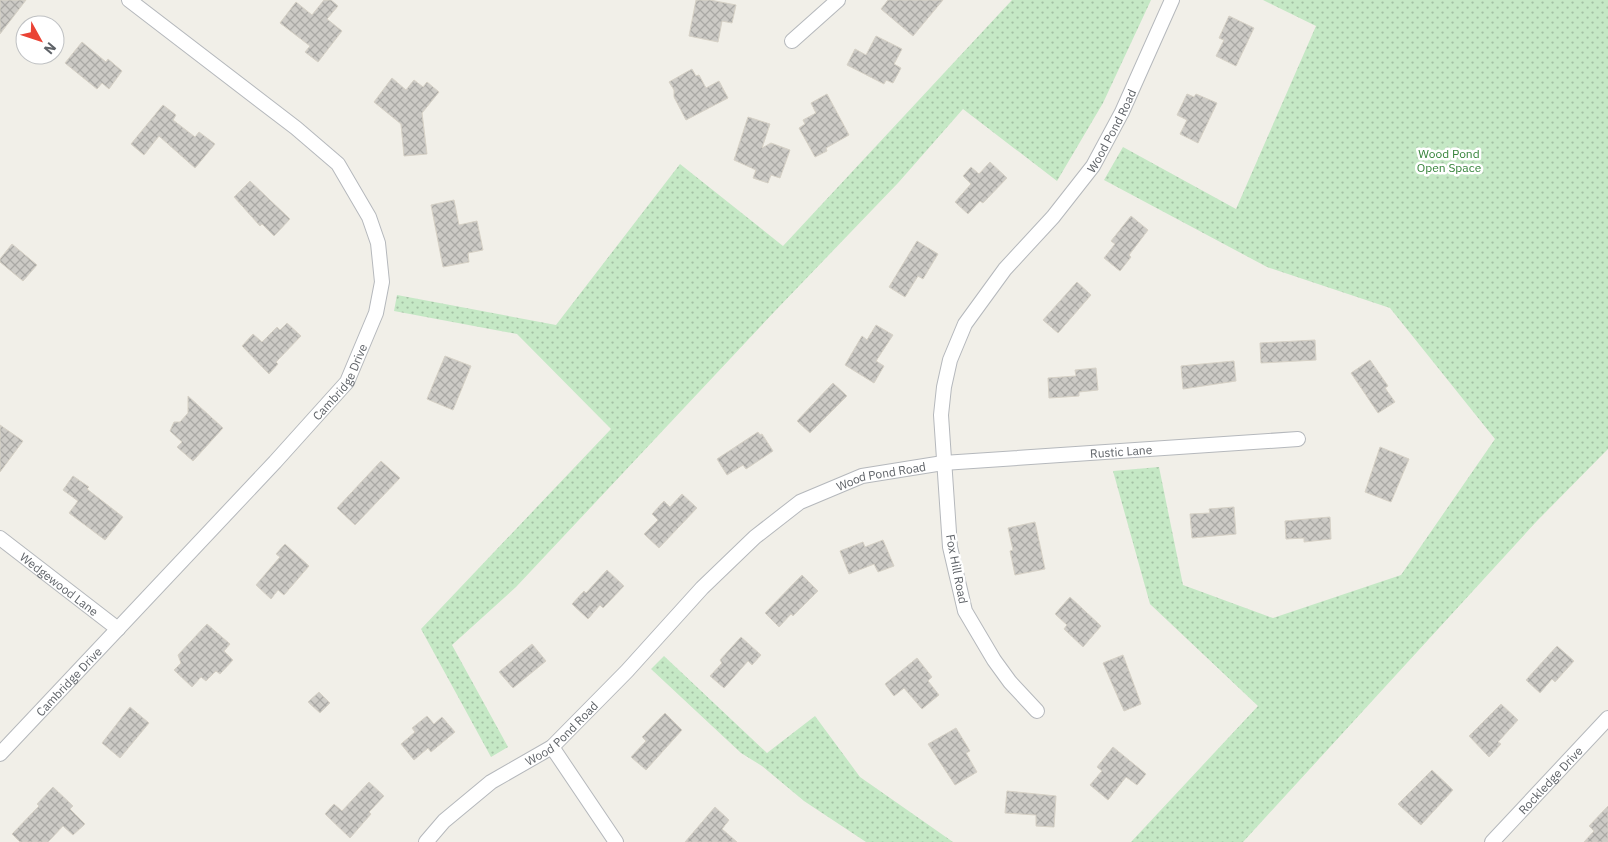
<svg xmlns="http://www.w3.org/2000/svg" width="1608" height="842" font-family="'IBM Plex Sans',sans-serif">
	<style>
		.park { fill: url(#park-dots) }
		.building { fill: url(#building-cross-hatch); stroke: #d6d1c6 }
		.lines { fill: none; stroke-linecap: round; stroke-linejoin: round }
		.street-casing { stroke: #b5b8bc; stroke-width: 16 }
		.street { stroke: #fff; stroke-width: 14 }
		.labels { text-anchor: middle; dominant-baseline: central; stroke-width: 5; stroke-linejoin: round; paint-order: stroke }
		.street-label { font-size: 12px; fill: #5f6368; stroke: #fff }
		.park-label { font-size: 12px; fill: #348238; stroke: #fff }
	</style>
	<defs>
		<pattern id="park-dots" width="8" height="8" patternUnits="userSpaceOnUse" patternTransform="scale(1.25)"><rect width="8" height="8" fill="#c5e8c5"/><path d="M2 2h.1M6 6h.1" fill="none" stroke="#a3c0a4" stroke-width="1.8" stroke-linecap="round"/></pattern>
		<pattern id="building-cross-hatch" width="8" height="8" patternUnits="userSpaceOnUse" patternTransform="scale(1.25)"><rect width="8" height="8" fill="#cccac5"/><path d="M0 0l8 8M0 8l8-8" fill="none" stroke="#a9a8a4"/></pattern>
	</defs>
	<rect width="100%" height="100%" fill="#f1efe8"/>
	<!-- park -->
	<g class="park">
		<polygon points="1012,0 1151,0 1103,103 1057,181 963,109 898,183 775,311 516,587 452,645 508,747 491,757 421,629 611,429 517,334 394,311 397,295 556,325 680,164 783,246"/>
		<polygon points="1263,0 1608,0 1608,449 1536,522 1243,842 1131,842 1258,706 1150,604 1113,471 1159,467 1183,585 1273,618 1401,575 1495,439 1390,308 1267,267 1104,180 1123,147 1236,209 1316,26"/>
		<polygon points="664,656 767,753 815,716 860,777 953,842 866,842 804,801 762,766 741,753 651,669"/>
	</g>
	<!-- building -->
	<g class="building">
		<polygon points="0,0 26,0 0,34"/>
		<polygon points="324,0 331,0 338,6 327,19 342,31 318,62 305,52 310,46 280,23 296,2 312,15"/>
		<polygon points="696,0 710,0 736,5 732,23 722,21 718,42 689,36"/>
		<polygon points="888,0 943,0 913,36 881,9"/>
		<polygon points="1229,16 1254,28 1236,66 1216,56 1224,40 1219,38"/>
		<polygon points="876,36 902,49 894,64 901,68 893,83 886,80 884,84 847,65 855,49 866,55"/>
		<polygon points="82,42 106,62 108,59 122,71 109,89 102,83 97,89 65,63"/>
		<polygon points="692,69 696,76 699,75 706,88 719,81 728,98 686,120 674,97 674,90 669,82"/>
		<polygon points="392,78 406,90 414,80 423,87 427,82 439,92 422,113 427,154 404,156 401,124 374,102"/>
		<polygon points="827,94 849,135 826,148 827,151 815,157 799,128 805,124 803,120 816,113 811,103"/>
		<polygon points="1187,94 1194,97 1196,94 1217,103 1198,143 1180,134 1187,120 1177,115"/>
		<polygon points="163,105 176,115 173,120 195,137 199,132 215,144 195,168 159,136 144,155 131,144"/>
		<polygon points="748,117 770,124 762,148 771,143 790,150 780,178 771,175 768,183 753,178 756,170 734,160"/>
		<polygon points="990,162 1007,178 983,203 980,201 968,214 955,202 971,184 963,176 971,167 979,174"/>
		<polygon points="250,181 290,219 274,236 262,224 260,226 234,197"/>
		<polygon points="454,200 459,225 477,221 483,250 468,253 469,262 443,267 431,205"/>
		<polygon points="1131,216 1148,230 1129,255 1131,257 1120,271 1104,258 1115,244 1111,241"/>
		<polygon points="917,241 938,254 923,279 918,276 905,297 889,287"/>
		<polygon points="12,244 37,265 23,281 0,262 0,259"/>
		<polygon points="1077,282 1091,295 1058,333 1043,320"/>
		<polygon points="287,323 301,336 276,362 278,364 269,374 242,346 253,334 262,342 277,327 280,330"/>
		<polygon points="876,325 893,335 876,361 884,366 874,383 845,365 862,336 867,340"/>
		<polygon points="1315,340 1316,360 1261,363 1260,343"/>
		<polygon points="445,356 471,366 453,410 427,399"/>
		<polygon points="1370,360 1388,386 1385,388 1395,402 1378,413 1351,373"/>
		<polygon points="1234,361 1236,381 1183,389 1181,366"/>
		<polygon points="1096,368 1098,390 1079,392 1079,396 1049,398 1048,378 1076,376 1075,370"/>
		<polygon points="833,383 847,396 810,433 797,421"/>
		<polygon points="188,396 223,428 193,461 177,447 182,442 170,431 174,422 180,422 188,413"/>
		<polygon points="0,425 23,441 0,472"/>
		<polygon points="758,432 760,435 762,434 773,451 746,469 743,465 727,475 717,459"/>
		<polygon points="1380,447 1409,459 1391,502 1365,492"/>
		<polygon points="381,461 400,478 355,525 337,508"/>
		<polygon points="73,476 89,487 87,489 123,517 105,540 69,513 78,501 63,490"/>
		<polygon points="682,494 697,508 659,548 644,534 658,520 652,514 664,501 670,507"/>
		<polygon points="1234,507 1236,534 1192,538 1190,514 1210,513 1209,509"/>
		<polygon points="1330,517 1331,539 1304,542 1304,538 1286,539 1285,521"/>
		<polygon points="1035,522 1045,569 1015,575 1010,551 1013,550 1008,528"/>
		<polygon points="883,540 894,566 878,572 874,564 849,574 840,551 863,542 865,547"/>
		<polygon points="285,544 309,566 284,595 278,590 271,599 256,585 280,557 276,554"/>
		<polygon points="607,570 624,586 603,608 600,605 588,619 572,604 584,591 586,593"/>
		<polygon points="802,575 818,591 793,616 791,614 779,627 765,613"/>
		<polygon points="1070,597 1101,626 1083,647 1064,629 1067,625 1055,614"/>
		<polygon points="207,624 230,644 224,651 233,660 220,674 216,671 206,681 201,677 192,687 174,670 181,663 178,655"/>
		<polygon points="741,637 761,655 752,665 748,661 724,688 710,676 722,663 720,660"/>
		<polygon points="532,644 546,661 513,688 499,672"/>
		<polygon points="1557,646 1574,661 1555,682 1552,679 1540,693 1526,680"/>
		<polygon points="1123,655 1141,704 1124,711 1103,663"/>
		<polygon points="917,658 932,677 928,681 939,695 922,709 904,688 894,696 885,684"/>
		<polygon points="319,692 330,703 320,713 308,702"/>
		<polygon points="1501,704 1518,720 1498,742 1501,744 1489,757 1469,736"/>
		<polygon points="130,707 149,723 120,758 102,743"/>
		<polygon points="665,713 682,730 646,770 631,757 646,741 642,737"/>
		<polygon points="427,716 434,724 442,717 455,732 431,752 428,748 414,760 401,744 415,732 412,728"/>
		<polygon points="956,728 970,751 966,753 977,772 955,785 928,744"/>
		<polygon points="1113,747 1146,774 1137,785 1126,777 1108,800 1090,785 1102,771 1097,767"/>
		<polygon points="1432,770 1453,790 1421,825 1398,804"/>
		<polygon points="369,782 384,796 369,812 371,814 350,838 325,814 334,804 342,811"/>
		<polygon points="53,787 73,806 70,809 85,824 73,835 63,826 48,842 20,842 12,834 39,806 37,804"/>
		<polygon points="1007,791 1056,796 1054,827 1036,826 1036,815 1005,813"/>
		<polygon points="1608,806 1608,842 1584,842 1594,831 1589,826"/>
		<polygon points="715,807 729,820 722,829 737,842 685,842"/>
	</g>
	<g class="lines">
		<!-- street casing -->
		<g class="street-casing">
			<g id="street">
				<polyline points="792,41 838,0"/>
				<path id="s1" d="M 0,538 L 118,629"/>
				<path id="s2" d="M 1037,711 L 1010,682 L 994,660 L 965,611 L 950,547 L 941,415 L 944,387 L 950,360 L 965,324 L 1005,269 L 1053,217 L 1093,166 L 1122,112 L 1172,0"/>
				<polyline points="552,747 616,842"/>
				<path id="s3" d="M 0,754 L 275,462 L 347,382 L 376,313 L 382,282 L 378,243 L 369,217 L 338,164 L 296,128 L 129,0"/>
				<path id="s4" d="M 426,842 L 444,821 L 491,782 L 552,747 L 627,671 L 702,588 L 755,537 L 800,502 L 862,476 L 943,463 L 1298,439"/>
				<path id="s5" d="M 1492,842 L 1608,718"/>
			</g>
		</g>
		<!-- street -->
		<use href="#street" class="street"/>
	</g>
	<g class="labels">
		<!-- street labels -->
		<g class="street-label">
			<text stroke="none"><textPath href="#s2" startOffset="660">Wood Pond Road</textPath></text>
			<text stroke="none"><textPath href="#s3" startOffset="505">Cambridge Drive</textPath></text>
			<text stroke="none"><textPath href="#s4" startOffset="836">Rustic Lane</textPath></text>
			<text stroke="none"><textPath href="#s4" startOffset="594">Wood Pond Road</textPath></text>
			<text transform="translate(957 569) rotate(79)">Fox Hill Road</text>
			<text stroke="none"><textPath href="#s1" startOffset="75">Wedgewood Lane</textPath></text>
			<text stroke="none"><textPath href="#s3" startOffset="100">Cambridge Drive</textPath></text>
			<text stroke="none"><textPath href="#s4" startOffset="175">Wood Pond Road</textPath></text>
			<text stroke="none"><textPath href="#s5" startOffset="85">Rockledge Drive</textPath></text>
		</g>
		<!-- park labels -->
		<g class="park-label">
			<text x="1449" y="153">Wood Pond<tspan x="1449" dy="14">Open Space</tspan></text>
		</g>
	</g>
	<!-- north arrow -->
	<g transform="translate(40 40) rotate(130)"><circle r="24" fill="#ffffff" stroke="#bfc1c3"/>
	<path d="M0-4L9 19L0 12L-9 19Z" fill="#ea4335"/>
	<text y="-8" font-size="14" font-weight="bold" text-anchor="middle" fill="#5f6368">N</text>
	</g>
</svg>
